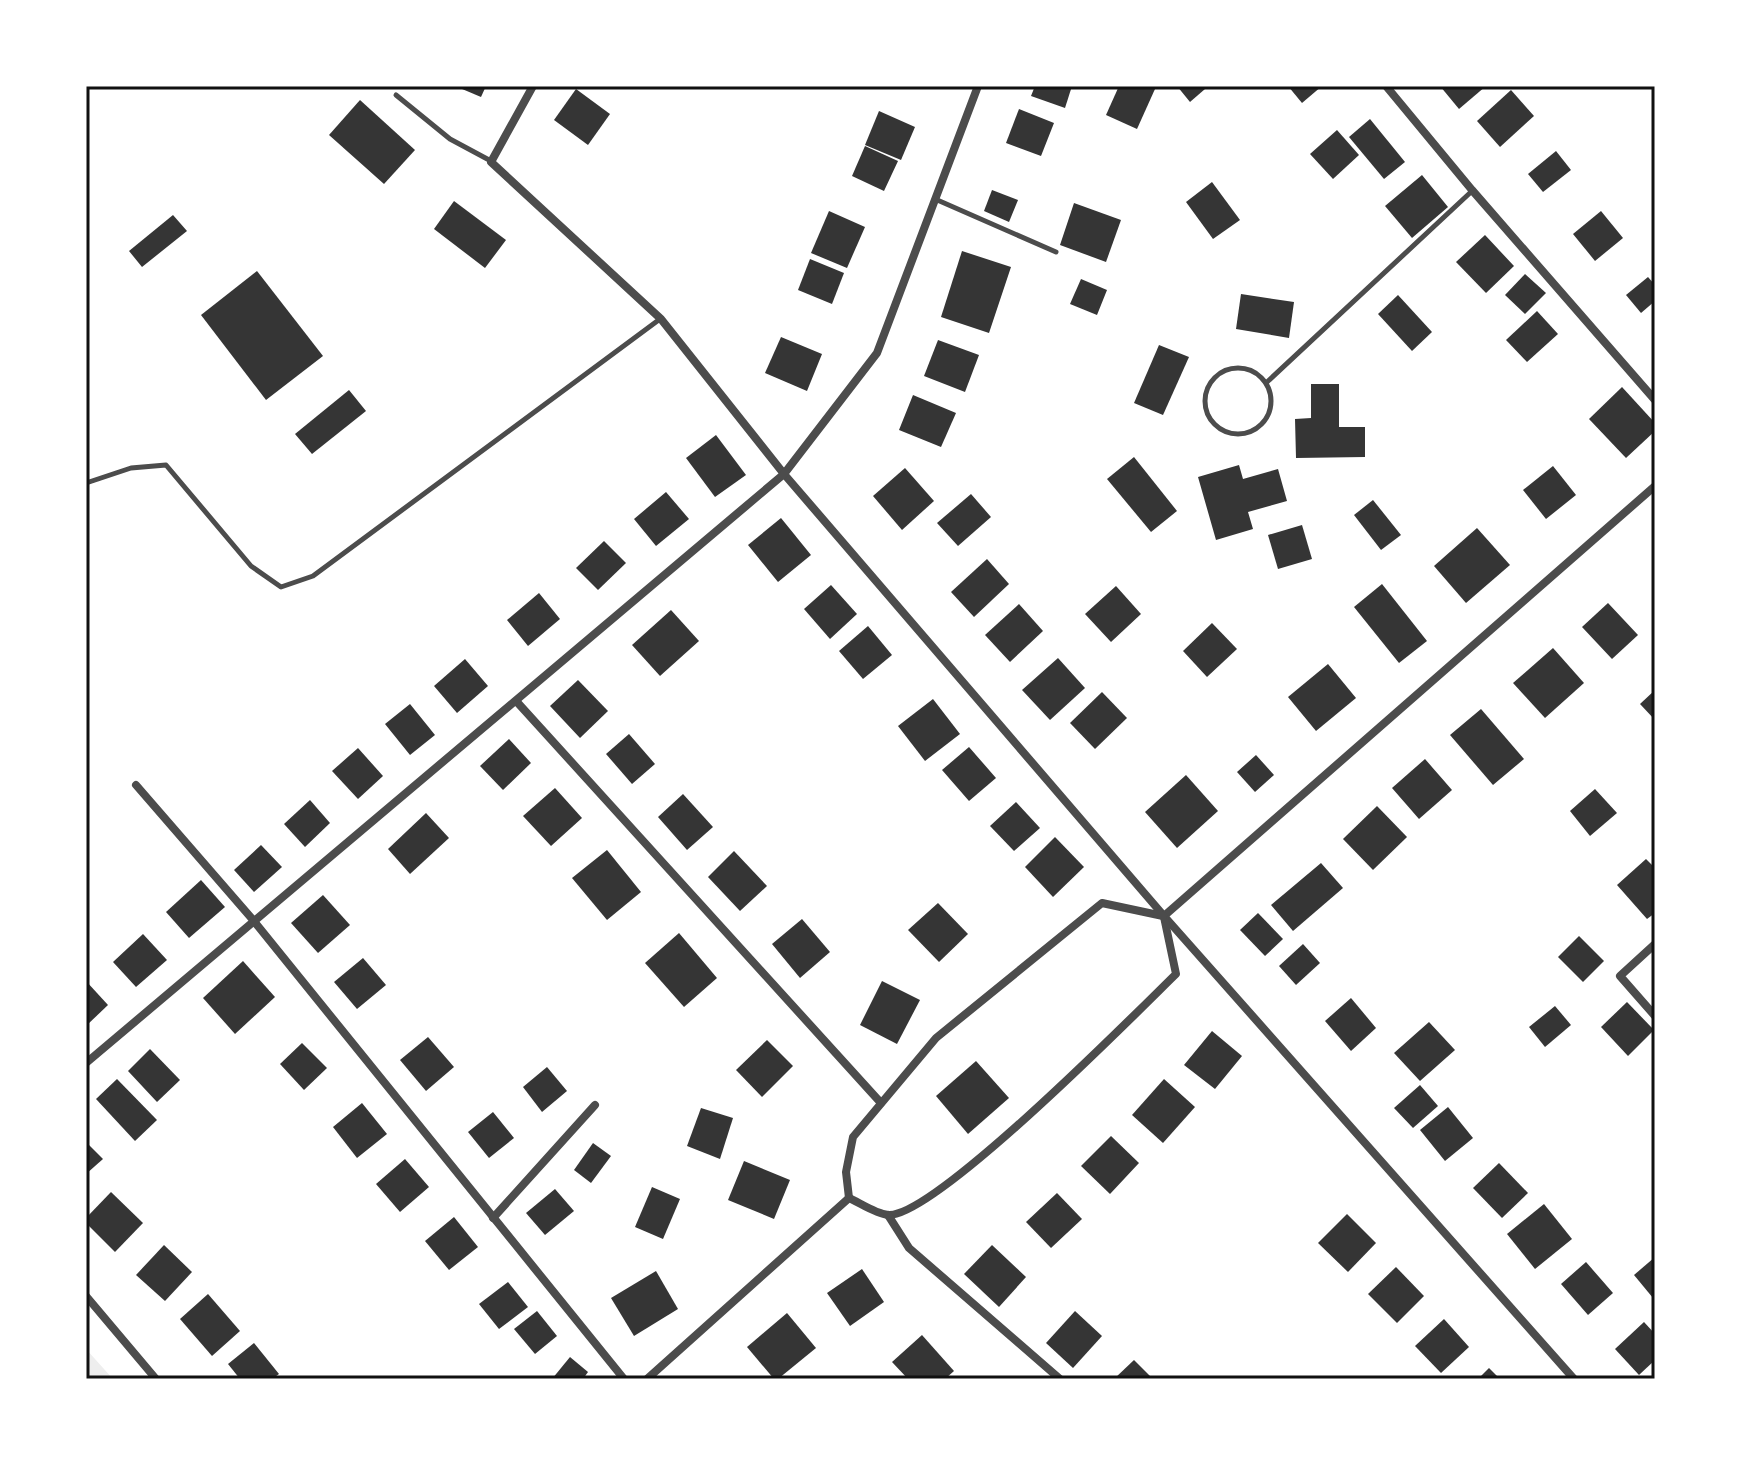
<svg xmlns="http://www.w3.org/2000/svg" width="1741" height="1465" font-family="Rubik,sans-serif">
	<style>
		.green { fill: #eee }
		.building { fill: #353535 }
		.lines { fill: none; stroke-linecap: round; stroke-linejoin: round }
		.service { stroke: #4c4c4c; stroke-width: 5 }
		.minor { stroke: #4c4c4c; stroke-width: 8 }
		.neatline { fill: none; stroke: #111; stroke-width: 3 }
	</style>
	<rect width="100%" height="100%" fill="#fff"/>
	<!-- green -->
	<polygon class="green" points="86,1349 113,1379 86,1379"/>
	<!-- building -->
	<g class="building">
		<polygon points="455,86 486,86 481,97"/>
		<polygon points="1035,86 1072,86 1065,108 1031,96"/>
		<polygon points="1119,86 1147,86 1155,89 1137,129 1106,115"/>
		<polygon points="1177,86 1203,86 1205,89 1190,102"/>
		<polygon points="1288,86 1322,86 1302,103"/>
		<polygon points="1440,86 1486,86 1459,109"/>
		<polygon points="576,89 610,114 588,145 554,120"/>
		<polygon points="1511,90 1534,116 1500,147 1477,121"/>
		<polygon points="360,100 415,150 384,184 329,135"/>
		<polygon points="1019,109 1054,123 1041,156 1006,143"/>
		<polygon points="879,111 915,127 901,160 865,145"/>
		<polygon points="1370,119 1405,162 1384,179 1349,137"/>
		<polygon points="1337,130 1359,155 1333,179 1310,154"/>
		<polygon points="865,146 898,161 884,191 852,176"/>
		<polygon points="1556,151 1571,170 1543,192 1528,174"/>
		<polygon points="1422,175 1448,207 1412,238 1385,206"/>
		<polygon points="1212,182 1240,220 1213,239 1186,202"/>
		<polygon points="992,190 1018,200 1009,222 984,211"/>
		<polygon points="454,201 506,240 485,268 434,229"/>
		<polygon points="1074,203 1121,220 1106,262 1060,245"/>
		<polygon points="829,211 865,227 847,268 811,253"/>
		<polygon points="1601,211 1623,238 1595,261 1573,234"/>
		<polygon points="173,215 187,231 142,267 129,251"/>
		<polygon points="1485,235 1514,266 1486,293 1456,262"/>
		<polygon points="962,251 1011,267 989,333 941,317"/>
		<polygon points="810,259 844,273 832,304 798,290"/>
		<polygon points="257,271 323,356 266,400 201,315"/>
		<polygon points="1525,274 1546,293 1525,314 1505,295"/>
		<polygon points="1648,277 1655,285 1655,301 1641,313 1626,295"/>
		<polygon points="1081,279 1107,290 1097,315 1070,304"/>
		<polygon points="1241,294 1294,302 1289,338 1236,329"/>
		<polygon points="1398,295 1432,332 1412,351 1378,314"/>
		<polygon points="1537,311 1558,334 1527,362 1506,340"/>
		<polygon points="781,337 822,354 807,391 765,373"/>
		<polygon points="938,340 979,355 965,392 924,376"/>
		<polygon points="1159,345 1189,357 1163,415 1134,403"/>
		<polygon points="1311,384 1339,384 1339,427 1365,427 1365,457 1296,458 1295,419 1311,418"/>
		<polygon points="1622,387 1655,423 1655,431 1626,458 1589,419"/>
		<polygon points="349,390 366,411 312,454 295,434"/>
		<polygon points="913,395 956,413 941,447 899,430"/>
		<polygon points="716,435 746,475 715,497 686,458"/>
		<polygon points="1134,457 1177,511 1151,532 1107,479"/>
		<polygon points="1239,465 1243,479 1278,469 1287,501 1248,512 1253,529 1216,540 1198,477"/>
		<polygon points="1553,466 1576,495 1546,519 1523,490"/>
		<polygon points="905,468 934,501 902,530 873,496"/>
		<polygon points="666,492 689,519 656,546 634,519"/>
		<polygon points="971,494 991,517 958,546 937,523"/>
		<polygon points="1373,500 1401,535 1381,550 1354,515"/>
		<polygon points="781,518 811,555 778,582 748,545"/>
		<polygon points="1302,525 1312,559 1278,569 1268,535"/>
		<polygon points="1477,528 1510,565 1466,603 1434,566"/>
		<polygon points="604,541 626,563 598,590 576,568"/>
		<polygon points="987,559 1009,584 974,617 951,592"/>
		<polygon points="1382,584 1427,641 1399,663 1354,607"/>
		<polygon points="831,585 857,614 830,639 804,609"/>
		<polygon points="1116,586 1141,614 1111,642 1085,614"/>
		<polygon points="539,593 560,619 528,646 507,620"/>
		<polygon points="1608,603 1638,635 1612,659 1582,627"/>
		<polygon points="1019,604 1043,631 1010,662 985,635"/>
		<polygon points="671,610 699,641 660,676 632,645"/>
		<polygon points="1212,623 1237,649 1207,677 1183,651"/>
		<polygon points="868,626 892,655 863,679 839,651"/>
		<polygon points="1553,648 1584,683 1545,718 1513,683"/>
		<polygon points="1058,658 1085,688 1050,720 1022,690"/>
		<polygon points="465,659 488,686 457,713 434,686"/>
		<polygon points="1328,664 1356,698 1316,731 1288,697"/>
		<polygon points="578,680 608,711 580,738 550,706"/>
		<polygon points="1655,690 1655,720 1640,704"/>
		<polygon points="1102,692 1127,718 1095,749 1070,723"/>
		<polygon points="933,699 960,734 925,761 898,726"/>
		<polygon points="410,704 435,735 410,755 385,724"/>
		<polygon points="1481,709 1524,759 1493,785 1450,735"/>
		<polygon points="629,734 655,764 632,784 606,754"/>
		<polygon points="509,739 531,763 503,790 480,766"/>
		<polygon points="969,747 996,778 969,801 942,770"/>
		<polygon points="358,748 383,776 358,799 332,771"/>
		<polygon points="1256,755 1274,775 1255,792 1237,772"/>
		<polygon points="1425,759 1452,790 1419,819 1392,788"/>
		<polygon points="1186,775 1218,811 1177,848 1145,812"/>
		<polygon points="555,788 582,818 551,846 523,816"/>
		<polygon points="1595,789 1617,813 1590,836 1570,811"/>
		<polygon points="683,794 713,827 687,850 658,817"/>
		<polygon points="310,800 330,823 305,847 284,824"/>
		<polygon points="1016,802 1040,828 1014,851 990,826"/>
		<polygon points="1377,806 1407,837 1373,870 1343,839"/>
		<polygon points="426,813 449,838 410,874 388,849"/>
		<polygon points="1055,837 1084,867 1053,897 1025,867"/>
		<polygon points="261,845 282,867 254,892 234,870"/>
		<polygon points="607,850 641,892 607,920 572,878"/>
		<polygon points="734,851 767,886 740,911 708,877"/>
		<polygon points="1646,859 1655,868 1655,913 1647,919 1617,885"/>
		<polygon points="1321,863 1343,888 1293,931 1271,905"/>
		<polygon points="201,880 225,907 189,938 166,912"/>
		<polygon points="323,895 350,925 318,953 291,923"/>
		<polygon points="938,903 968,934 939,962 908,930"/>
		<polygon points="1258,913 1283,939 1265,956 1240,930"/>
		<polygon points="802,919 830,952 800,978 772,944"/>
		<polygon points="679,933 717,978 684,1007 645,963"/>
		<polygon points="143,934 167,960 136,987 113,962"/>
		<polygon points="1579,936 1604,961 1583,982 1558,957"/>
		<polygon points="1303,944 1320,963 1296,985 1279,966"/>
		<polygon points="363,958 386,985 357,1009 334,982"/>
		<polygon points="243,961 275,997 235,1034 203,998"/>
		<polygon points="86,981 108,1005 86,1026"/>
		<polygon points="882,981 920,1000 897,1044 860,1025"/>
		<polygon points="1351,998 1376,1028 1351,1051 1325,1021"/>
		<polygon points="1627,1002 1654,1030 1628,1056 1601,1027"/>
		<polygon points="1555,1006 1571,1025 1545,1047 1529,1027"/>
		<polygon points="1429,1022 1455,1050 1420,1081 1394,1053"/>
		<polygon points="1212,1031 1242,1056 1215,1089 1184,1065"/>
		<polygon points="428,1037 454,1067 426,1091 400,1060"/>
		<polygon points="767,1040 793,1066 762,1097 736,1070"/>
		<polygon points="302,1043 327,1068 304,1090 280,1064"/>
		<polygon points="150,1049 180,1080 157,1102 128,1071"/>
		<polygon points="976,1061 1009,1098 968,1134 936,1096"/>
		<polygon points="547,1067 567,1091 542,1112 523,1087"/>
		<polygon points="117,1079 157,1120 135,1141 96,1099"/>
		<polygon points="1164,1079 1195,1107 1163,1143 1132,1115"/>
		<polygon points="1420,1085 1438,1106 1413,1128 1394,1108"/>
		<polygon points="362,1103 387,1134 357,1158 333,1127"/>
		<polygon points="1448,1107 1473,1138 1445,1161 1420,1130"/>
		<polygon points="701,1108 733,1118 720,1159 687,1146"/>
		<polygon points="493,1112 514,1138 489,1158 468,1132"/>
		<polygon points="1111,1136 1139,1163 1110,1194 1081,1166"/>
		<polygon points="86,1142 103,1159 86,1174"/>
		<polygon points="593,1143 611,1156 591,1183 574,1170"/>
		<polygon points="405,1159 429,1187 400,1212 376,1184"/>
		<polygon points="744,1161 790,1180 774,1219 728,1200"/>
		<polygon points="1499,1163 1528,1193 1502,1218 1473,1188"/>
		<polygon points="652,1187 680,1199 663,1239 635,1227"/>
		<polygon points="555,1189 574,1211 545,1235 526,1213"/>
		<polygon points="111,1192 143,1223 115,1252 86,1223 86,1218"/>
		<polygon points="1057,1193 1082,1219 1051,1248 1026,1222"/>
		<polygon points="1544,1204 1572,1239 1535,1269 1507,1234"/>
		<polygon points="1347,1214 1376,1243 1348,1272 1318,1243"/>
		<polygon points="454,1217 478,1247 449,1270 425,1241"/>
		<polygon points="164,1245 192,1272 165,1301 136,1275"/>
		<polygon points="992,1245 1026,1277 999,1307 964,1274"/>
		<polygon points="1655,1257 1655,1296 1653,1298 1634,1275"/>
		<polygon points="1586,1262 1613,1293 1588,1315 1561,1284"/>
		<polygon points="1396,1267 1424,1296 1397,1323 1368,1294"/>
		<polygon points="862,1269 884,1302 850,1326 827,1293"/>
		<polygon points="656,1271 678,1309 634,1336 611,1298"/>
		<polygon points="508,1282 528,1307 499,1329 479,1304"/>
		<polygon points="208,1294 240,1331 212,1356 180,1319"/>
		<polygon points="537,1311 557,1336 535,1354 514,1329"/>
		<polygon points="1075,1311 1102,1336 1073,1368 1046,1343"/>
		<polygon points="787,1313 816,1348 778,1379 774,1379 747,1347"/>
		<polygon points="1444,1319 1469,1347 1441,1373 1415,1346"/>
		<polygon points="1644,1322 1655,1334 1655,1360 1639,1375 1615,1349"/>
		<polygon points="922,1335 954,1371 945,1379 908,1379 892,1362"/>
		<polygon points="254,1343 279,1374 272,1379 240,1379 228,1364"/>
		<polygon points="570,1357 588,1372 583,1379 552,1379"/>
		<polygon points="1134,1360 1153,1379 1114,1379"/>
		<polygon points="1489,1368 1500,1379 1478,1379"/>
	</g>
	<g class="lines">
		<!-- service -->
		<g class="service">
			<polyline points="396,95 450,139 491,161"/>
			<polyline points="935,199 1056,252"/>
			<circle cx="1238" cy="401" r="33"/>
			<polyline points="1266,383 1472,191"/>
			<polyline points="86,483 131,468 166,465 251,566 281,587 313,576 660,319"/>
		</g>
		<!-- minor -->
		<g class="minor">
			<polyline points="533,86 491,162 661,319 784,474 1164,916 1574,1379"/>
			<polyline points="1386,86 1472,190 1655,400"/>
			<polyline points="517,702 881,1103"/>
			<polyline points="136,785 253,920 624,1379"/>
			<polyline points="1164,916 1655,486"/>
			<polyline points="1655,944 1620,976 1655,1016"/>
			<polyline points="86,1063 784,474 877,353 978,86"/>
			<path d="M 849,1198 C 860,1203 876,1214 888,1215 C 934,1218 1134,1015 1176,974 L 1164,917"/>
			<polyline points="849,1198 846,1172 853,1137 936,1038 1102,903 1163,916"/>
			<polyline points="888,1215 909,1248 1060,1379"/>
			<polyline points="493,1218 595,1105"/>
			<polyline points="86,1296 156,1379"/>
			<polyline points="647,1379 849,1198"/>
		</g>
	</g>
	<!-- border -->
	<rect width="1741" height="1465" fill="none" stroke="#ffffff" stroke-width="176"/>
	<rect x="88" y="88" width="1565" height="1289" class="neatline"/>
</svg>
